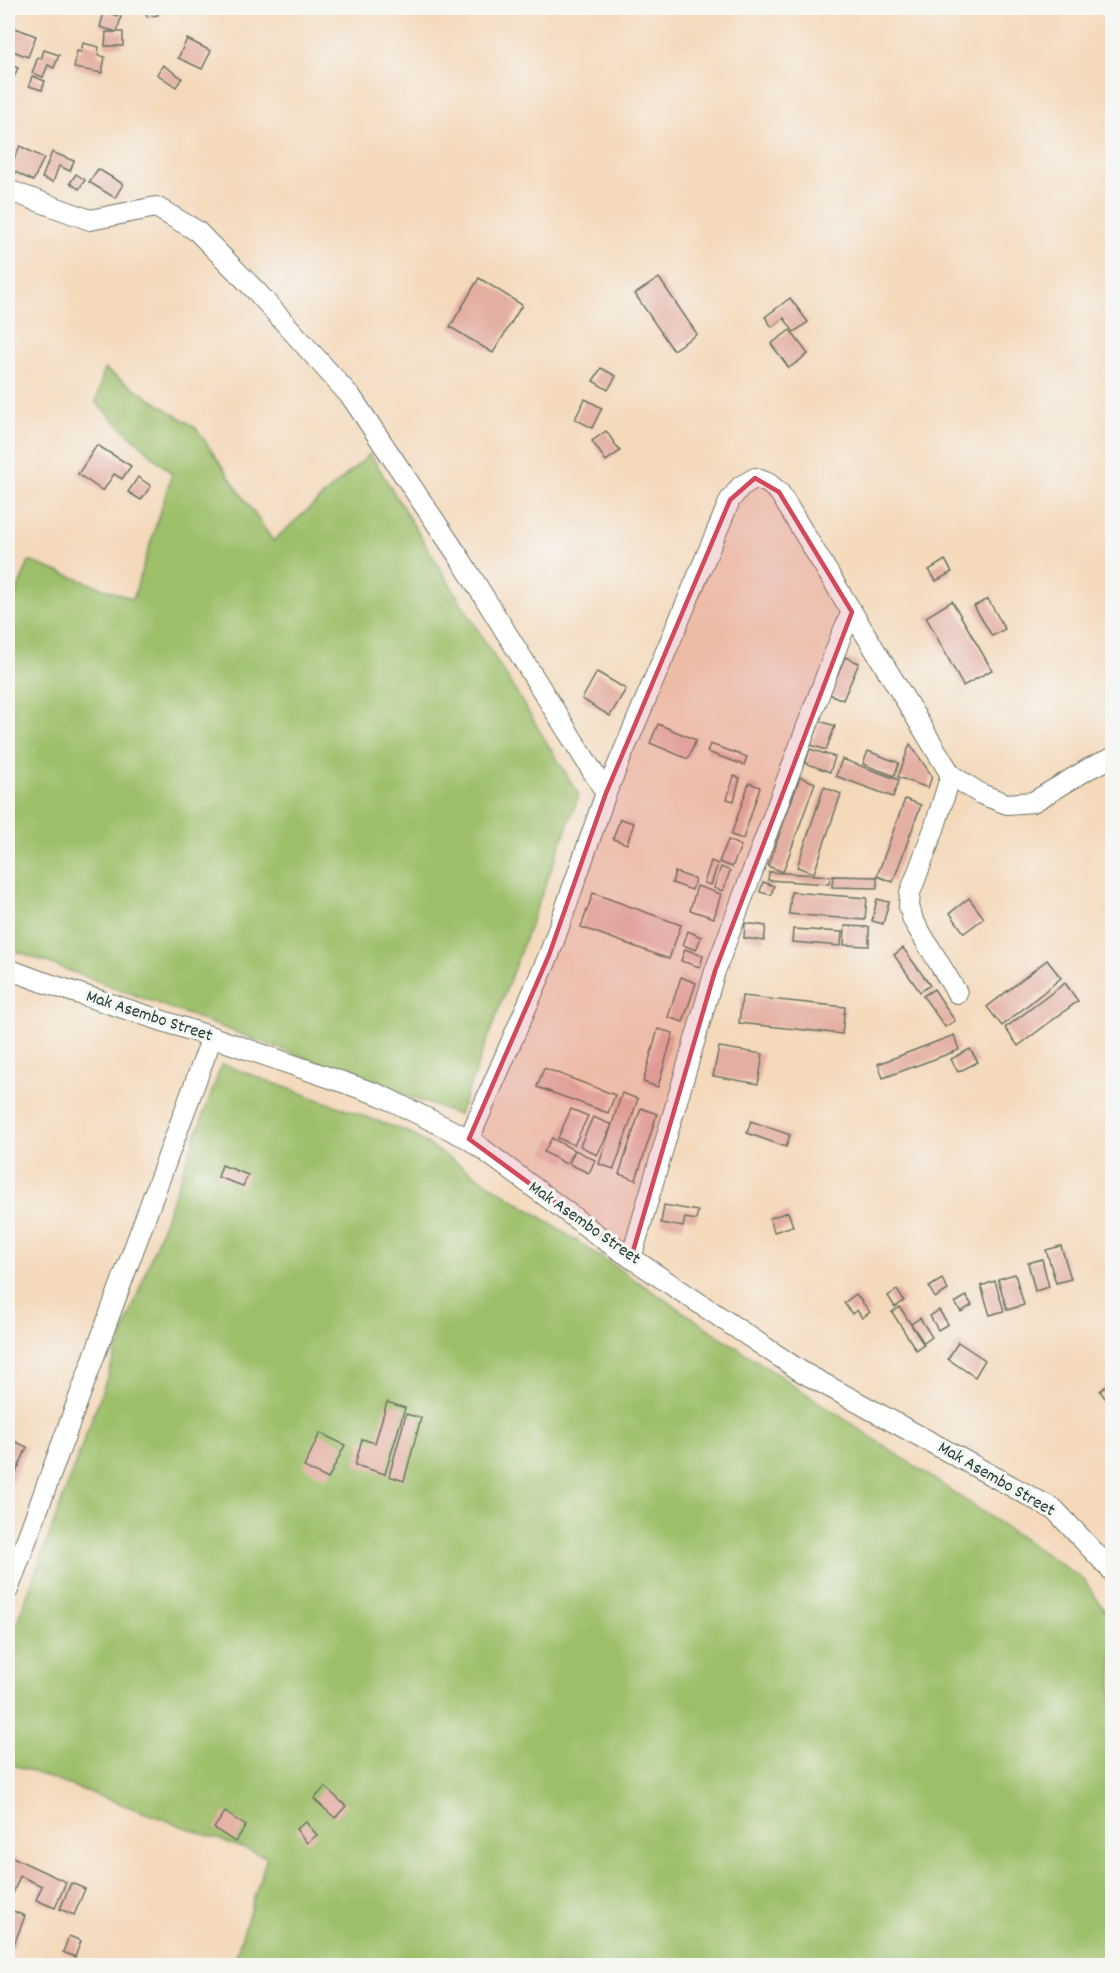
<svg xmlns="http://www.w3.org/2000/svg" width="1120" height="1973" font-family="Dekko,sans-serif">
	<style>
		.green { fill: #9dbf69; stroke: #5e7e4e; stroke-width: 1.5 }
		.building { fill: #e4afa3 }
		.lines { fill: none; stroke-linecap: round; stroke-linejoin: round }
		.street-casing { stroke: #6a7463; stroke-width: 22 }
		.street { stroke: #fff; stroke-width: 20 }
		.marked { fill: #d1495b; fill-opacity: 0.2; stroke: #d1495b; stroke-width: 4.5; stroke-linejoin: round }
		.labels { text-anchor: middle; dominant-baseline: central; stroke-width: 6; stroke-linejoin: round; paint-order: stroke }
		.street-label { font-size: 18px; fill: #1f3d34; stroke: #f6f6f2 }
	</style>
	<rect width="100%" height="100%" fill="#f6f6f2"/>
	<filter id="ink" filterUnits="userSpaceOnUse"><feTurbulence type="fractalNoise" baseFrequency=".0167" numOctaves="2"/><feDisplacementMap in="SourceGraphic" scale="12" xChannelSelector="R" yChannelSelector="G"/><feConvolveMatrix kernelMatrix="1 2 1 2 8 2 1 2 1" color-interpolation-filters="sRGB"/></filter>
	<filter id="wash" filterUnits="userSpaceOnUse"><feTurbulence type="fractalNoise" baseFrequency=".008" numOctaves="4" result="noise"/><feDisplacementMap in="SourceGraphic" scale="24" xChannelSelector="R" yChannelSelector="G"/><feGaussianBlur stdDeviation="1.35" result="paint"/><feColorMatrix in="noise" values="0 0 0 0 0 0 0 0 0 0 0 0 0 0 0 0 0 1.4 0 .05"/><feComposite in="paint" operator="in"/></filter>
	<g filter="url(#wash)">
		<rect width="100%" height="100%" fill="#f4d9bb"/>
		<!-- green -->
		<g class="green">
			<polygon points="104,369 196,428 273,541 370,454 579,795 459,1115 8,948 8,614 29,561 133,599 172,474 96,403"/>
			<polygon points="222,1064 410,1133 533,1212 834,1412 1084,1580 1112,1621 1112,1965 233,1965 267,1857 8,1763 8,1652 12,1637"/>
		</g>
		<g id="blocks">
			<!-- building -->
			<g class="building">
				<polygon points="145,8 157,8 158,15 147,17"/>
				<polygon points="104,12 121,17 117,32 100,27"/>
				<polygon points="10,26 36,36 28,57 8,49 8,32"/>
				<polygon points="106,32 123,32 123,46 105,46"/>
				<polygon points="187,39 211,51 202,69 178,58"/>
				<polygon points="83,43 99,47 98,55 105,57 102,73 74,68 77,51 81,52"/>
				<polygon points="44,50 59,55 54,68 48,65 43,77 32,73 38,57 41,59"/>
				<polygon points="8,64 18,68 13,79 8,77"/>
				<polygon points="163,65 182,78 176,87 157,74"/>
				<polygon points="32,76 45,81 42,90 29,86"/>
				<polygon points="20,146 44,158 33,181 9,169"/>
				<polygon points="52,152 74,161 70,171 59,166 53,182 42,178"/>
				<polygon points="98,169 123,184 115,198 89,182"/>
				<polygon points="76,174 85,180 79,189 70,183"/>
				<polygon points="479,278 522,305 493,353 450,327"/>
				<polygon points="659,278 697,334 673,350 635,294"/>
				<polygon points="790,298 808,322 794,332 784,318 772,327 765,317"/>
				<polygon points="790,330 808,354 789,368 771,344"/>
				<polygon points="601,368 616,376 608,390 593,381"/>
				<polygon points="585,399 602,408 592,428 575,419"/>
				<polygon points="606,431 620,451 606,461 592,441"/>
				<polygon points="97,445 131,466 122,479 114,474 103,491 78,474"/>
				<polygon points="138,477 151,486 141,500 128,492"/>
				<polygon points="945,560 952,572 936,581 929,570"/>
				<polygon points="988,599 1005,629 992,636 974,606"/>
				<polygon points="952,601 992,670 963,686 926,617"/>
				<polygon points="845,657 859,663 843,700 829,694"/>
				<polygon points="597,672 626,689 610,716 582,699"/>
				<polygon points="820,721 835,726 826,750 811,745"/>
				<polygon points="658,724 696,740 688,759 650,743"/>
				<polygon points="710,744 747,757 744,765 707,752"/>
				<polygon points="910,744 932,776 928,788 898,777"/>
				<polygon points="810,749 835,757 830,772 805,763"/>
				<polygon points="868,751 899,763 894,776 863,764"/>
				<polygon points="842,759 899,780 893,797 836,776"/>
				<polygon points="734,776 740,778 734,801 727,799"/>
				<polygon points="800,777 815,783 783,872 768,866"/>
				<polygon points="749,783 760,787 743,839 731,835"/>
				<polygon points="824,787 841,794 814,873 797,867"/>
				<polygon points="905,799 921,805 893,882 877,876"/>
				<polygon points="620,819 634,823 627,844 613,839"/>
				<polygon points="728,840 741,846 732,867 719,862"/>
				<polygon points="711,861 718,864 711,885 704,883"/>
				<polygon points="721,867 730,871 723,891 714,888"/>
				<polygon points="675,872 695,879 692,890 672,883"/>
				<polygon points="769,872 830,876 829,884 768,880"/>
				<polygon points="833,876 877,877 877,888 832,887"/>
				<polygon points="763,882 774,886 771,895 760,892"/>
				<polygon points="697,886 721,894 714,918 690,910"/>
				<polygon points="791,892 867,898 865,920 789,914"/>
				<polygon points="593,893 681,925 669,959 581,927"/>
				<polygon points="969,898 984,918 964,933 950,913"/>
				<polygon points="877,899 889,902 883,924 872,921"/>
				<polygon points="745,923 766,926 764,941 744,938"/>
				<polygon points="845,926 869,927 869,946 844,945"/>
				<polygon points="793,929 842,932 841,946 792,942"/>
				<polygon points="688,931 701,937 696,950 683,945"/>
				<polygon points="903,948 930,985 920,992 894,955"/>
				<polygon points="685,949 703,956 700,967 681,961"/>
				<polygon points="1047,960 1061,978 1002,1026 987,1007"/>
				<polygon points="681,977 696,983 683,1022 668,1017"/>
				<polygon points="1065,983 1078,1001 1018,1046 1005,1028"/>
				<polygon points="934,989 955,1021 945,1027 923,996"/>
				<polygon points="742,996 845,1007 842,1034 739,1023"/>
				<polygon points="658,1029 673,1033 658,1087 643,1082"/>
				<polygon points="954,1035 959,1050 883,1078 878,1064"/>
				<polygon points="719,1047 763,1054 758,1084 713,1076"/>
				<polygon points="970,1049 978,1062 958,1072 951,1059"/>
				<polygon points="544,1068 615,1095 608,1113 537,1087"/>
				<polygon points="622,1093 638,1099 614,1169 599,1164"/>
				<polygon points="641,1108 657,1114 636,1180 619,1174"/>
				<polygon points="571,1109 588,1116 574,1145 558,1138"/>
				<polygon points="593,1117 612,1125 597,1155 580,1146"/>
				<polygon points="751,1121 790,1135 786,1147 747,1133"/>
				<polygon points="552,1138 574,1150 566,1164 544,1152"/>
				<polygon points="575,1150 595,1160 589,1173 569,1164"/>
				<polygon points="222,1165 248,1175 243,1186 218,1177"/>
				<polygon points="664,1205 698,1211 696,1220 685,1218 683,1227 661,1223"/>
				<polygon points="788,1212 793,1226 774,1232 770,1218"/>
				<polygon points="1061,1246 1071,1279 1056,1283 1046,1250"/>
				<polygon points="1042,1259 1049,1287 1035,1291 1028,1263"/>
				<polygon points="1015,1274 1024,1305 1007,1310 998,1279"/>
				<polygon points="942,1279 948,1290 935,1298 929,1287"/>
				<polygon points="995,1281 1004,1311 990,1315 981,1286"/>
				<polygon points="897,1290 904,1301 895,1307 888,1296"/>
				<polygon points="856,1294 870,1312 862,1318 857,1310 852,1314 844,1303"/>
				<polygon points="966,1296 972,1305 961,1312 955,1303"/>
				<polygon points="900,1307 924,1345 916,1350 892,1312"/>
				<polygon points="939,1310 948,1324 938,1330 930,1316"/>
				<polygon points="920,1318 932,1337 924,1343 911,1324"/>
				<polygon points="958,1342 985,1360 975,1377 948,1359"/>
				<polygon points="1112,1381 1112,1407 1100,1391"/>
				<polygon points="387,1402 405,1408 385,1474 355,1465 362,1439 375,1443"/>
				<polygon points="406,1414 421,1418 404,1481 389,1476"/>
				<polygon points="320,1433 345,1445 328,1479 304,1467"/>
				<polygon points="8,1438 27,1447 8,1492"/>
				<polygon points="325,1787 346,1806 335,1818 314,1799"/>
				<polygon points="225,1812 246,1826 235,1842 214,1828"/>
				<polygon points="306,1822 317,1835 307,1843 296,1829"/>
				<polygon points="8,1855 66,1882 55,1908 36,1900 42,1886 20,1876 8,1906"/>
				<polygon points="71,1883 85,1889 74,1915 60,1909"/>
				<polygon points="8,1909 25,1916 9,1957 8,1956"/>
				<polygon points="69,1936 81,1941 75,1957 63,1952"/>
			</g>
		</g>
	</g>
	<g filter="url(#ink)">
		<use href="#blocks" fill-opacity="0" stroke="#6a7463" stroke-width="1.5"/>
		<g class="lines">
			<!-- street casing -->
			<g class="street-casing">
				<g id="street">
					<polyline points="8,190 90,220 156,207 197,231 257,292 352,398 461,560 606,793"/>
					<polyline points="951,775 981,794 1007,804 1033,802 1090,768 1112,758"/>
					<polyline points="8,969 43,982 212,1037 380,1095 469,1139 603,1239 802,1372 1055,1510 1112,1571"/>
					<polyline points="469,1139 549,955 606,793 730,500 741,486 755,478 768,483 779,492 951,775 934,829 910,893 909,906 913,920 957,993"/>
					<polyline points="631,1258 715,971 841,636 852,612"/>
					<polyline points="8,1590 212,1037"/>
				</g>
			</g>
			<!-- street -->
			<use href="#street" class="street"/>
		</g>
	</g>
	<!-- marked area -->
	<path class="marked" d="M 755,478 L 779,492 L 852,612 L 715,971 L 631,1258 L 469,1139 L 549,955 L 606,793 L 730,500 Z"/>
	<g class="labels">
		<!-- street labels -->
		<g class="street-label">
			<text transform="translate(149 1017) rotate(18)">Mak Asembo Street</text>
			<text transform="translate(584 1224) rotate(35)">Mak Asembo Street</text>
			<text transform="translate(996 1480) rotate(30)">Mak Asembo Street</text>
		</g>
	</g>
	<!-- margin -->
	<rect width="1120" height="1973" fill="none" stroke="#f6f6f2" stroke-width="30"/>
</svg>
